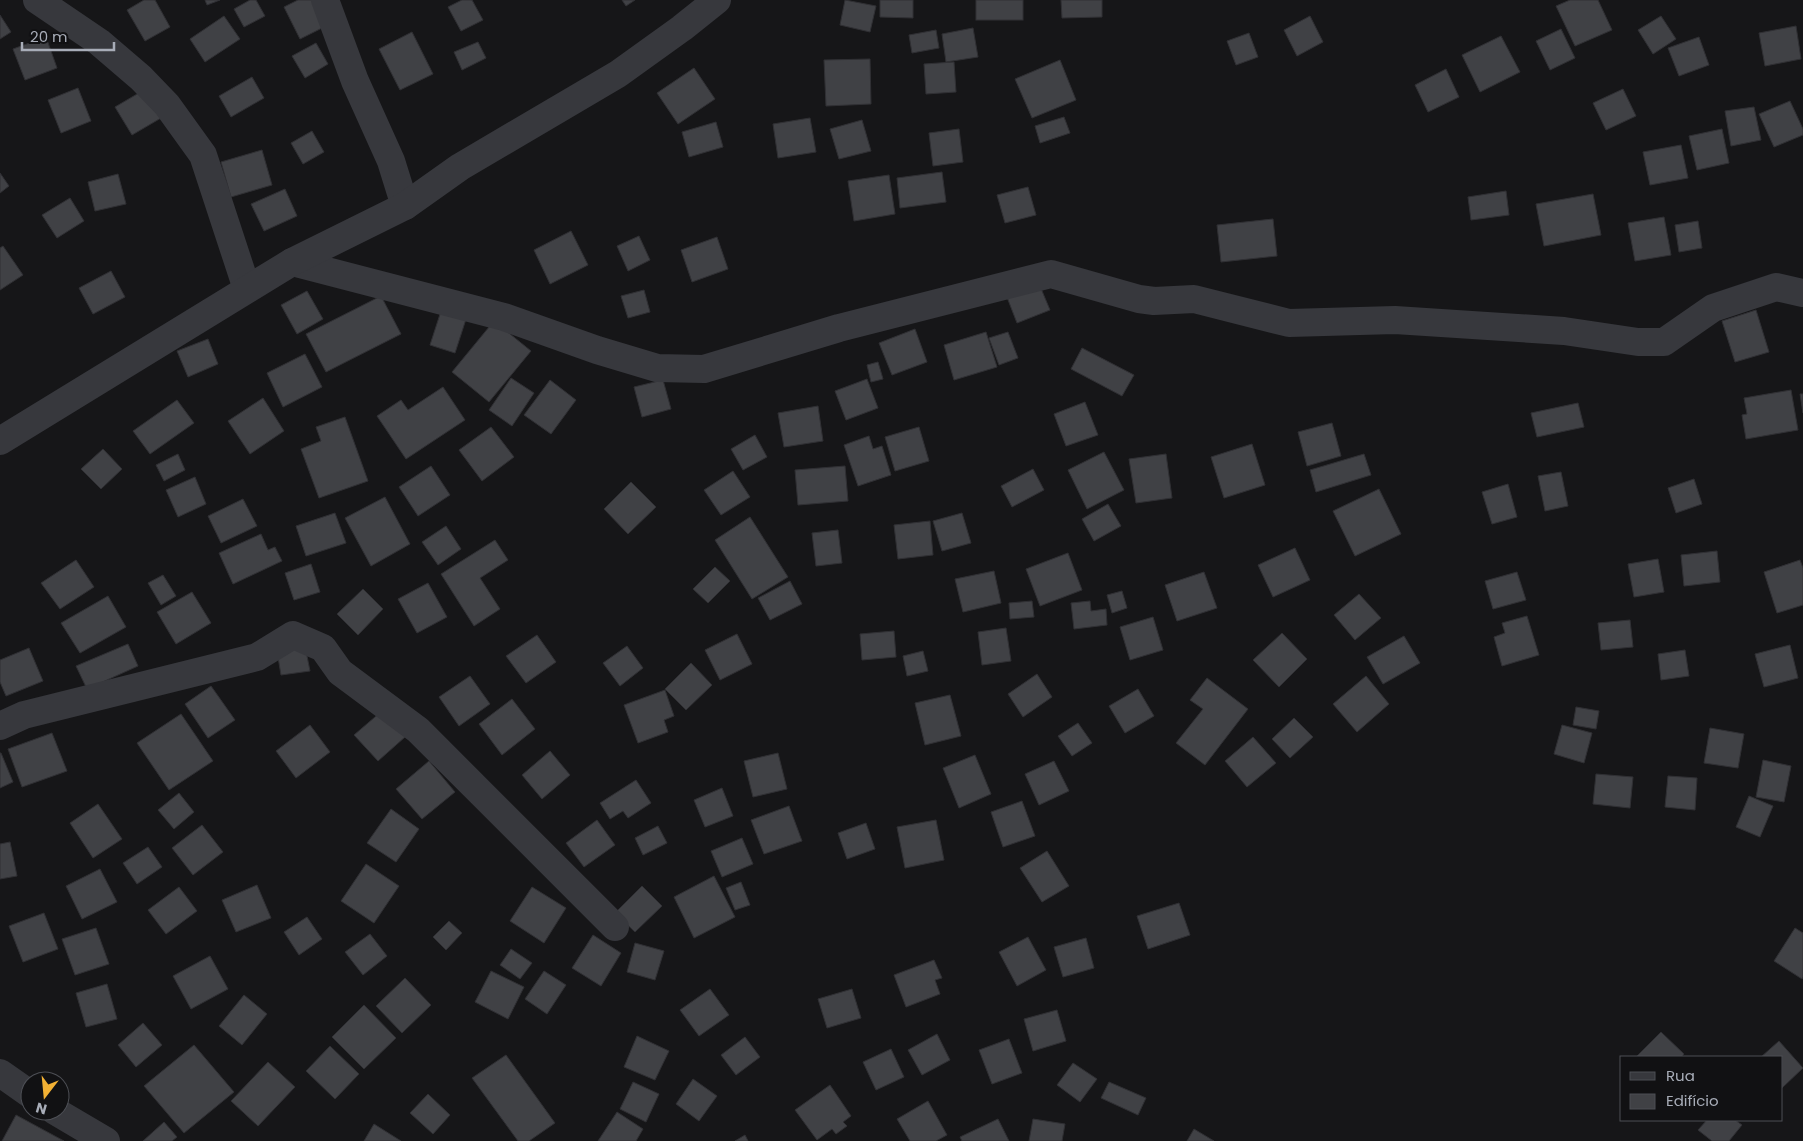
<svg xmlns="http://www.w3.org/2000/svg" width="1803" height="1141" font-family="Poppins,sans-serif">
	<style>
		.building { fill: #404145; stroke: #303034 }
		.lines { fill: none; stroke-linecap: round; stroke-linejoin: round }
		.minor { stroke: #37383d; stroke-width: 28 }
	</style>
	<rect width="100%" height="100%" fill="#161618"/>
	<!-- building -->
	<g class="building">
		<polygon points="144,0 155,0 170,27 145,41 127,10"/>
		<polygon points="205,0 220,0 207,5"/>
		<polygon points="250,0 256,0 265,16 244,27 234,9"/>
		<polygon points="298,0 315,0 328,25 300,39 284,7"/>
		<polygon points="462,0 472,0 483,20 461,31 448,7"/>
		<polygon points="622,0 635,0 626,6"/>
		<polygon points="845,0 876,6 870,32 840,25"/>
		<polygon points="880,0 913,0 913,18 880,17"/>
		<rect x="976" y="0" width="47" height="20"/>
		<polygon points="1061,0 1102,0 1102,17 1062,18"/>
		<polygon points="1570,0 1598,0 1612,30 1575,46 1556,6"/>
		<polygon points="0,15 11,32 0,39"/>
		<polygon points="224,16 240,39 205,62 190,39"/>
		<polygon points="1310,16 1323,42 1297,56 1284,30"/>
		<polygon points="1661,16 1676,39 1653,54 1638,30"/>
		<polygon points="1796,26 1801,59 1765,66 1759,33"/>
		<polygon points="973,28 978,57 946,62 942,34"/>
		<polygon points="1561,29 1575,58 1550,70 1536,41"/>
		<polygon points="936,30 939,48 912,53 909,35"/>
		<polygon points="412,32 433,74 400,90 379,49"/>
		<polygon points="1249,33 1258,57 1236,65 1227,41"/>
		<polygon points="1501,36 1520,72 1480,92 1462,55"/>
		<polygon points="46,37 57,68 25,80 13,49"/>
		<polygon points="1699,37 1709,65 1679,76 1668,48"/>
		<polygon points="478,42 486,58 462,70 454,52"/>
		<polygon points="316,43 328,64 305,78 292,56"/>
		<polygon points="870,59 871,104 826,106 824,60"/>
		<polygon points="1060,60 1076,100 1032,118 1015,79"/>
		<polygon points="954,62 956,92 926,94 924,64"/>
		<polygon points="694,68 715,99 678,124 657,93"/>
		<polygon points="1446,69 1459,97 1428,112 1415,85"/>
		<polygon points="252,77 264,98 231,117 219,96"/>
		<polygon points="78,88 91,121 61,133 48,100"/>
		<polygon points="1623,89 1636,116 1606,130 1593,103"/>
		<polygon points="144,90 161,118 132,135 115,107"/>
		<polygon points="1790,101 1803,129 1803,135 1774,147 1759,114"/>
		<polygon points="1754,107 1761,140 1731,146 1725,111"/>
		<polygon points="1064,117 1070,133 1040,143 1035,126"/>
		<polygon points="810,118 816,152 778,158 773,124"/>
		<polygon points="862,120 871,151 839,159 830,129"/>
		<polygon points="716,122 723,147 689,157 682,132"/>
		<polygon points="959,129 963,162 933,166 929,133"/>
		<polygon points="1722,129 1729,163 1697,170 1689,136"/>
		<polygon points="312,131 324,152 303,164 291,143"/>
		<polygon points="1681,145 1688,178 1650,185 1643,152"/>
		<polygon points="262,150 272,185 231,197 221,162"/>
		<polygon points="942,172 946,202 900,208 897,178"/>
		<polygon points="0,173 9,186 0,193"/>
		<polygon points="118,174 126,204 95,211 88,182"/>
		<polygon points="889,175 895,214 854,221 848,181"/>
		<polygon points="1028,187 1036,215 1005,223 997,195"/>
		<polygon points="285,189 297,216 264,231 251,204"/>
		<polygon points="1506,191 1509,215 1471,220 1468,197"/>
		<polygon points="1593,194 1601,235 1544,246 1536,204"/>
		<polygon points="70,198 84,221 57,238 42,215"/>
		<polygon points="1664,217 1671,255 1635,261 1628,223"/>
		<polygon points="1273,219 1277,256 1221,262 1217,225"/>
		<polygon points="1698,221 1702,248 1679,252 1675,225"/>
		<polygon points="571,231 588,265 550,284 534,250"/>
		<polygon points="639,236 650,260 628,271 617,246"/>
		<polygon points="717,237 728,269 692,282 681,250"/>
		<polygon points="3,246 23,275 0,290 0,248"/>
		<polygon points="111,271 125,297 93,314 79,288"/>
		<polygon points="1037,279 1050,310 1017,323 1005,292"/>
		<polygon points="644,290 650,312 628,318 621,296"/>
		<polygon points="307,291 323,319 297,334 281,305"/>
		<polygon points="381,296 401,334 326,372 306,334"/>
		<polygon points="442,308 467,316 455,353 430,345"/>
		<polygon points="1756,310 1769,352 1735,362 1722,321"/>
		<polygon points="494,321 531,351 489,402 452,372"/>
		<polygon points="915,329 927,362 892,375 879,343"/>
		<polygon points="986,332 997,367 954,380 944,345"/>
		<polygon points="1008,332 1018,358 999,365 989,338"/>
		<polygon points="208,339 218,364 188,377 177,351"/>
		<polygon points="1082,348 1134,375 1122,396 1071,369"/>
		<polygon points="305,354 322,387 283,407 267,373"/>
		<polygon points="878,362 883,379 871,382 867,365"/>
		<polygon points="511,378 534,393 512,426 489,410"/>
		<polygon points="867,379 878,408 846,420 835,391"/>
		<polygon points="550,380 576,400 551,434 524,415"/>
		<polygon points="663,380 671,409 642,417 634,387"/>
		<polygon points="443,387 465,420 406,459 377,416 401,400 408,410"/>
		<polygon points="1791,390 1798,430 1746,439 1742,415 1747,414 1744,398"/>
		<polygon points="1800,394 1803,394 1803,413"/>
		<polygon points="263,398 284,431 250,454 228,421"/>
		<polygon points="177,400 194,423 150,454 133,431"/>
		<polygon points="1085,402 1098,435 1066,446 1054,414"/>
		<polygon points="1578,403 1584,427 1537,437 1531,413"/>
		<polygon points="818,406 823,441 784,447 778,413"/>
		<polygon points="345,417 368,481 319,498 301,449 321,441 316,427"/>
		<polygon points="1332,423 1341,456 1307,466 1298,432"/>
		<polygon points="491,427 514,457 482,481 459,450"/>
		<polygon points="919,427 929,461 895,471 885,437"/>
		<polygon points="755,435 767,457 743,470 731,449"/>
		<polygon points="869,436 873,449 882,446 891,475 858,486 844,445"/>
		<polygon points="1252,444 1265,485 1224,498 1211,457"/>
		<polygon points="103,449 122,469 101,489 81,469"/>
		<polygon points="1104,452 1124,490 1087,509 1068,470"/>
		<polygon points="178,454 185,470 164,481 156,465"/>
		<polygon points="1166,454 1172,498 1136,503 1129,459"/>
		<polygon points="1364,454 1371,475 1316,492 1310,470"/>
		<polygon points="431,466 450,495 418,516 399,487"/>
		<polygon points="845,466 848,501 798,505 795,470"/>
		<polygon points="1033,469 1044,490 1012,507 1001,486"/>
		<polygon points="733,471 750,497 721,515 704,490"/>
		<polygon points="1561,472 1568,506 1545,511 1538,476"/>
		<polygon points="195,477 206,504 178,517 166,490"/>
		<polygon points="1694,479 1702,504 1676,513 1668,488"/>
		<polygon points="631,482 656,507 628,534 604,509"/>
		<polygon points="1508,484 1517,517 1492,524 1482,492"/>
		<polygon points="1379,489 1401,534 1355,556 1333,511"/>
		<polygon points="385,497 410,544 371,566 345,518"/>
		<polygon points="243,499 257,526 221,543 208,516"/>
		<polygon points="1108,504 1121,526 1094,541 1082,519"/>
		<polygon points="335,513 346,543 306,556 296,526"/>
		<polygon points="962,513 971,543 942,551 933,521"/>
		<polygon points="750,517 788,577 752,599 715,540"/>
		<polygon points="930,521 933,555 898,559 894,525"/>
		<polygon points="446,526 461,549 438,565 422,542"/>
		<polygon points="838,530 842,563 816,566 812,533"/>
		<polygon points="261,534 268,550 275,547 282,561 233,584 219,553"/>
		<polygon points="495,540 508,560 480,578 500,609 474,626 441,574"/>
		<polygon points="1295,548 1310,580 1273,597 1258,565"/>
		<polygon points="1717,551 1720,582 1684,586 1681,555"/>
		<polygon points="1068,553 1082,590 1040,606 1026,569"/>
		<polygon points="1658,559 1664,592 1634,597 1628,564"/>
		<polygon points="76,560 94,587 60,609 41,583"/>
		<polygon points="1800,560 1803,568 1803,605 1777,613 1764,572"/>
		<polygon points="311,564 320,592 294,600 285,573"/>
		<polygon points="715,567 730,581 708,603 693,589"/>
		<polygon points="994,571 1001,603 963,612 955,579"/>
		<polygon points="1204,572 1217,608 1177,621 1165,585"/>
		<polygon points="1517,572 1526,600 1493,609 1485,581"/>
		<polygon points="163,575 176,596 161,605 148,583"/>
		<polygon points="790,581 802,604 770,620 758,598"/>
		<polygon points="428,583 447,617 417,633 398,599"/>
		<polygon points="363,589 383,609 358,635 337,614"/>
		<polygon points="1122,591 1127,608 1112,613 1107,595"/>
		<polygon points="192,592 211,623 176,644 157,612"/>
		<polygon points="1359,594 1381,618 1355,640 1334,615"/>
		<polygon points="108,596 126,627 80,653 61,623"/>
		<polygon points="1032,601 1034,617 1010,619 1009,603"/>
		<polygon points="1090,601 1091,611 1106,609 1107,625 1074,629 1071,603"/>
		<polygon points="1527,616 1539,655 1502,666 1494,637 1505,633 1502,623"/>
		<polygon points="1153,617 1163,650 1130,660 1120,627"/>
		<polygon points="1630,620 1633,647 1601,650 1598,623"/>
		<polygon points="1006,628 1011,661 982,665 978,632"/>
		<polygon points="894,631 896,657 862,660 860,634"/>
		<polygon points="1282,633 1307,659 1279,687 1253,660"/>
		<polygon points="737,634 752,664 720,680 705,650"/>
		<polygon points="537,635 556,662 526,683 506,656"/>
		<polygon points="1404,636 1420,663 1383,684 1367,657"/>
		<polygon points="128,644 138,666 87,689 76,666"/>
		<polygon points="1790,645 1798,678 1764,687 1755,654"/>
		<polygon points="305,646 310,671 281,675 277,651"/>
		<polygon points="627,646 643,668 620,686 603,663"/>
		<polygon points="29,648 43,681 6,696 0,682 0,660"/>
		<polygon points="1685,650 1689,676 1661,680 1658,654"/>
		<polygon points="923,651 928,671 907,676 903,656"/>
		<polygon points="691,663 712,685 686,710 665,689"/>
		<polygon points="1037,674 1052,697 1023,717 1008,694"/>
		<polygon points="470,676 490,704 459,726 439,697"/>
		<polygon points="1366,676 1389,704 1357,732 1333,704"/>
		<polygon points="1207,678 1248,709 1205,765 1176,743 1203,709 1190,700"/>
		<polygon points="211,686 235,720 208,738 185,704"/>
		<polygon points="1138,689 1154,716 1125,733 1109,706"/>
		<polygon points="665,690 674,716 664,720 668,732 638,743 624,705"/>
		<polygon points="950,695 961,736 925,745 915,703"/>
		<polygon points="512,699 535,729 502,755 479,724"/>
		<polygon points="1576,707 1599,711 1596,729 1573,725"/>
		<polygon points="382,711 405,737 378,761 354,735"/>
		<polygon points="181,714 213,761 169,790 137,743"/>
		<polygon points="1294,718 1313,737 1290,758 1272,739"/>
		<polygon points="1078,723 1092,743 1072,756 1058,736"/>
		<polygon points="310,725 330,752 296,778 276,751"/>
		<polygon points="1562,725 1592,733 1584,763 1554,754"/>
		<polygon points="1710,728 1744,734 1738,768 1704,763"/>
		<polygon points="52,733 67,771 22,787 8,749"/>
		<polygon points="1253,737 1276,763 1247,787 1225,761"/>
		<polygon points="550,751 570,775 542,799 522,775"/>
		<polygon points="0,753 1,753 13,782 0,788"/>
		<polygon points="778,753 787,789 753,797 744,761"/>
		<polygon points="975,755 991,794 959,808 943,768"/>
		<polygon points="1763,760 1791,766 1784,802 1756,797"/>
		<polygon points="429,761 455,792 422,819 396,789"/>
		<polygon points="1054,761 1069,791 1039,805 1025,774"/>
		<polygon points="1596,774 1633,777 1630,808 1593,804"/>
		<polygon points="1668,776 1697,778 1695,810 1665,807"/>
		<polygon points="636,780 651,803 628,818 623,811 610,819 600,803"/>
		<polygon points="722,788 733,816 705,827 694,800"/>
		<polygon points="179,793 194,812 174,829 158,810"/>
		<polygon points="1749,796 1773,806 1760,837 1736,827"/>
		<polygon points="1022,801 1035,836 1003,847 991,812"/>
		<polygon points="98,804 122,839 93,858 70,823"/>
		<polygon points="789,806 802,841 764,854 751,820"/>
		<polygon points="391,809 419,829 396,862 367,843"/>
		<polygon points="597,820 615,845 584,867 566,843"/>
		<polygon points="936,820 944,860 905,868 897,827"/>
		<polygon points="866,823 875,849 847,859 838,833"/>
		<polygon points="202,825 223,852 193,875 172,848"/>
		<polygon points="658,826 667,843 643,855 635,838"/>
		<polygon points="742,838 753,864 722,877 711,851"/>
		<polygon points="10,842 17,876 0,879 0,844"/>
		<polygon points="148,847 162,867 137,884 123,863"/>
		<polygon points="1047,851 1069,886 1042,902 1020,868"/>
		<polygon points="366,864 399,886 374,923 341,901"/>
		<polygon points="100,869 117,902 82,919 66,886"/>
		<polygon points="714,876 735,917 694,938 674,897"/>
		<polygon points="741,882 750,905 735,910 726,888"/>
		<polygon points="257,885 271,918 236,932 222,900"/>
		<polygon points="642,886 662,906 635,932 615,913"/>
		<polygon points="179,887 197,911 166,934 148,910"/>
		<polygon points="532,887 566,908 544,943 510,921"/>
		<polygon points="1179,903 1190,935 1148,949 1137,916"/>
		<polygon points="44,913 58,949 23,962 9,926"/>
		<polygon points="307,917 322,939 299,955 284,932"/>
		<polygon points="449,921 462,933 446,950 433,937"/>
		<polygon points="96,928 109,964 75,975 62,939"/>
		<polygon points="1795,928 1803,933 1803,977 1802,979 1774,961"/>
		<polygon points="370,934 387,956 363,975 345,952"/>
		<polygon points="593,935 621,953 601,986 572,968"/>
		<polygon points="1028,937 1046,970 1017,986 999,952"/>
		<polygon points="1086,938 1094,968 1063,977 1054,947"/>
		<polygon points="635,943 664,951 655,980 627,972"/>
		<polygon points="511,949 532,963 520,979 500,965"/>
		<polygon points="210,956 228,989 191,1009 173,976"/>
		<polygon points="934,960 942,978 935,980 940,994 906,1007 894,975"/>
		<polygon points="491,971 524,987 508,1019 475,1002"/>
		<polygon points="544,971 566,985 547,1014 525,999"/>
		<polygon points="405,978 431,1005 402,1033 376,1006"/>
		<polygon points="107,984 117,1019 86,1027 76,993"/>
		<polygon points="710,989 729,1015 699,1036 680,1010"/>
		<polygon points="852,989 861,1018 827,1028 818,999"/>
		<polygon points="244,995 267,1014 242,1045 219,1026"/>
		<polygon points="364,1005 396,1038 364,1069 332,1037"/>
		<polygon points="1057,1010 1066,1041 1033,1051 1024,1019"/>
		<polygon points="143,1023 162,1045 136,1067 118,1045"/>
		<polygon points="1661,1032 1684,1054 1681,1057 1636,1057"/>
		<polygon points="937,1034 950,1060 922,1075 908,1050"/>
		<polygon points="637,1036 669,1051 655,1080 624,1067"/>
		<polygon points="745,1037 760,1057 736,1075 721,1055"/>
		<polygon points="1009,1039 1022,1073 992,1084 979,1050"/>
		<polygon points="1779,1041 1803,1068 1782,1088 1782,1057 1761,1057"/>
		<polygon points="194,1045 234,1092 184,1133 144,1086"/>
		<polygon points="330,1046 359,1074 335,1099 306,1071"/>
		<polygon points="891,1049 904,1077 876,1090 863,1062"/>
		<polygon points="506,1055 555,1123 529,1141 518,1141 472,1078"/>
		<polygon points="268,1062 295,1087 258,1126 231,1101"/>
		<polygon points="1073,1063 1097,1079 1080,1102 1057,1085"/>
		<polygon points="693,1079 717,1096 699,1121 676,1104"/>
		<polygon points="633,1082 659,1094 646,1122 620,1109"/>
		<polygon points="1109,1082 1146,1098 1138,1115 1101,1098"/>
		<polygon points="830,1085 851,1116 843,1122 847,1126 836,1134 832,1129 817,1140 795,1110"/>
		<polygon points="428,1094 450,1115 433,1134 410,1113"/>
		<polygon points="928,1101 947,1135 936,1141 910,1141 897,1119"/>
		<polygon points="617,1112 643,1129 636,1141 598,1141"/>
		<polygon points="16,1115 64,1141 2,1141"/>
		<polygon points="998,1119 1009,1141 962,1141 960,1137"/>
		<polygon points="1033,1119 1065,1124 1062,1141 1029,1141"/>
		<polygon points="1707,1120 1735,1120 1742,1125 1729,1141 1712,1141 1698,1130"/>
		<polygon points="164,1122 177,1137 172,1141 143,1141"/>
		<polygon points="374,1124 401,1141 364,1141"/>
		<polygon points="1194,1129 1214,1141 1187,1141"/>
		<polygon points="745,1135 748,1141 735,1141"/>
	</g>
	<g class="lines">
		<!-- minor -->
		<g class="minor">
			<polyline points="37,0 99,42 141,78 167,105 203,155 247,289"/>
			<polyline points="325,0 355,81 391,161 405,206"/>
			<polyline points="292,262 504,317 597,350 657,368 704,369 839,328 1051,274 1139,299 1154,301 1194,299 1289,323 1395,320 1564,331 1638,342 1664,342 1713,308 1776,287 1803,293"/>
			<polyline points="0,441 292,262 405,206 460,167 618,74 682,28 717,0"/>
			<polyline points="0,726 24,715 257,657 293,635 323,648 340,672 418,730 615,927"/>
			<polyline points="0,1073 30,1094"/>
			<polyline points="55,1111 106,1141"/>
		</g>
	</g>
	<!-- legend -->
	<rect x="1620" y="1056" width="162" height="65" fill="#111113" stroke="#4d4f55"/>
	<rect x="1630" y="1072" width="25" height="8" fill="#37383d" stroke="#4d4f55"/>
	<text x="1666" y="1081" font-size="15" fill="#a8adb8">Rua</text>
	<rect x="1630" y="1094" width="25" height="15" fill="#404145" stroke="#4d4f55"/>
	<text x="1666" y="1106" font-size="15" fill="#a8adb8">Edifício</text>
	<!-- north arrow -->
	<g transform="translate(45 1096) rotate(196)"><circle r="24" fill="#111113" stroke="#4d4f55"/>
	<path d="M0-4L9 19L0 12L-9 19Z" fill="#f2b134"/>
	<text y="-8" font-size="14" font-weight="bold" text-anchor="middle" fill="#a8adb8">N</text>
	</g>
	<!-- scale -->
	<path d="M22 42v8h92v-8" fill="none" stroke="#a8adb8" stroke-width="2.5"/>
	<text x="30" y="42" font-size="15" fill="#a8adb8" stroke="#111113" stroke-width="4" paint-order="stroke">20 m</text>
</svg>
